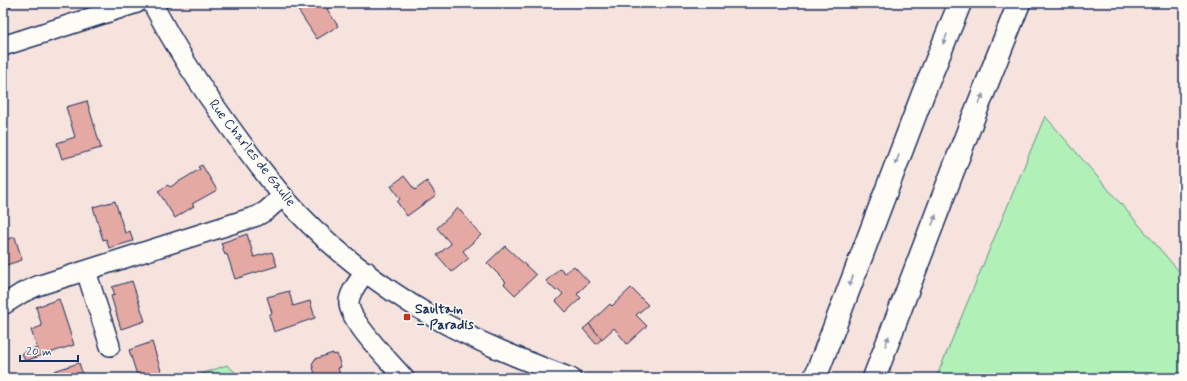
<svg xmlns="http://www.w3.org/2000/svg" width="1187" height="381" font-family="Mynerve,sans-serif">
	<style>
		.green { fill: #b1f0b7; stroke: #66908a }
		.building { fill: #e4a9a3; stroke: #1b2f5e }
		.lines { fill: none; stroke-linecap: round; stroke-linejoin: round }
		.minor-casing { stroke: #1b2f5e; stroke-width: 22 }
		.motorway-casing { stroke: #1b2f5e; stroke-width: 25 }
		.minor { stroke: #fdfcf7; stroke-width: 19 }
		.motorway { stroke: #fdfcf7; stroke-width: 22 }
		.oneway { fill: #8c96aa }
		.poi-dot { fill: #c8321e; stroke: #fdfcf7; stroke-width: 1.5 }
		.labels { text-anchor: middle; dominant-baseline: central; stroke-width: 3; stroke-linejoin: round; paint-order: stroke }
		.street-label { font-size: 14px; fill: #1b2f5e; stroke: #fdfcf7 }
		.poi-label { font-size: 14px; font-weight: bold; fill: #1b2f5e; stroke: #fdfcf7; text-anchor: start }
	</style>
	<rect width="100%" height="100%" fill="#f6e3de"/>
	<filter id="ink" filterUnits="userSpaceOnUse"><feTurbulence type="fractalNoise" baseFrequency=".025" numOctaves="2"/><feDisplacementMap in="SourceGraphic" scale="8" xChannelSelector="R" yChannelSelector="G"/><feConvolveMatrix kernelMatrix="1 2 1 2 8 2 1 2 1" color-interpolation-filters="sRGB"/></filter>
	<g filter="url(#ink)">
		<!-- green -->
		<g class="green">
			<polygon points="1045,116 1184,277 1184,378 936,378"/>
			<polygon points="227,365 242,378 190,378"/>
		</g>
		<!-- building -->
		<g class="building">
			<polygon points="3,3 10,3 11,8 3,11"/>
			<polygon points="303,3 337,3 327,9 338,26 317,39 296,7"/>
			<polygon points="87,101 101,148 62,159 57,143 75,137 66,107"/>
			<polygon points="202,165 217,190 192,204 194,206 175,218 158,191 168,185 170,187 200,169 198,167"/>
			<polygon points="404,176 415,190 427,181 436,195 407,216 397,202 400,199 391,186"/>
			<polygon points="115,201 125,233 130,231 133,241 109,248 106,239 103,240 93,207"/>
			<polygon points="458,208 481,235 463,251 469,258 452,272 437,255 451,244 437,228"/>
			<polygon points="247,234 254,257 272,252 277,266 235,279 227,254 225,255 221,243"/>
			<polygon points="15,237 22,260 3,266 3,240"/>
			<polygon points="505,246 536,275 515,295 504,284 506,282 487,263"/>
			<polygon points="574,266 589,282 577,294 581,298 566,312 556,301 563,294 558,289 556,291 546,281 560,268 565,273"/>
			<polygon points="132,281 145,321 121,329 111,296 115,295 112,287"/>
			<polygon points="631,288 648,305 636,315 647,326 627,344 614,328 602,339 589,324 610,304 612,306"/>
			<polygon points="289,291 293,306 310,301 315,318 274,332 269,315 272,313 267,297"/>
			<polygon points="59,299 74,345 40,356 31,330 42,326 36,307"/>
			<polygon points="589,324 602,339 596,344 583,329"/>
			<polygon points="152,342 163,377 135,378 135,376 137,375 129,350"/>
			<polygon points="37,348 40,356 25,361 22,353"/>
			<polygon points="333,353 333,355 337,354 341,367 338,368 341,378 312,378 315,374 312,364 315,359"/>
			<polygon points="79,363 84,378 56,378 54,371"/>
		</g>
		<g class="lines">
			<!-- minor casing -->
			<g class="minor-casing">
				<g id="minor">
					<path d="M 152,3 C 174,45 199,85 227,123 C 245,148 263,172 282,195 C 323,243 379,286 433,317 C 477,342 523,360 571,378"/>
					<polyline points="3,46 137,3"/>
					<polyline points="86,271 110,346"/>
					<path d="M 366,271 C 360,280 348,293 349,304 C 350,322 391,363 404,378"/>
					<polyline points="3,305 22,293 37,286 257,216 266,211 283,196"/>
				</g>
			</g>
			<!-- motorway casing -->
			<g class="motorway-casing">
				<g id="motorway">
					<polyline points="815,378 923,94 960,3"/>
					<polyline points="874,378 970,126 1019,3"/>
				</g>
			</g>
			<!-- minor -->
			<use href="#minor" class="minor"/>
			<!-- motorway -->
			<use href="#motorway" class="motorway"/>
		</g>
		<!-- one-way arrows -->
		<defs><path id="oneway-solid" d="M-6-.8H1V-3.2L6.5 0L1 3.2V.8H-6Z"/></defs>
		<g class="oneway">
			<use href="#oneway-solid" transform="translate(945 39) rotate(112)"/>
			<use href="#oneway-solid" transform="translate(981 99) rotate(-68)"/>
			<use href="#oneway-solid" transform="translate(897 160) rotate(111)"/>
			<use href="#oneway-solid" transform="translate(934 220) rotate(-69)"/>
			<use href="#oneway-solid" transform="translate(851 281) rotate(111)"/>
			<use href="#oneway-solid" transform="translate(887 341) rotate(-70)"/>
		</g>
	</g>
	<!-- markers -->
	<rect class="poi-dot" x="403" y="313" width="8" height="8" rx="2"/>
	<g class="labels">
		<!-- street labels -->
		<g class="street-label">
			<text transform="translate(252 153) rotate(52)">Rue Charles de Gaulle</text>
		</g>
		<!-- poi labels -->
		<g class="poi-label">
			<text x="415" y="309">Saultain<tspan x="415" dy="16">– Paradis</tspan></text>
		</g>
	</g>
	<!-- margin -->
	<rect width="1187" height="381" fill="none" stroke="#fdfcf7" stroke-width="16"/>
	<rect x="8" y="8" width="1171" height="365" fill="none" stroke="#1b2f5e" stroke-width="1.5" filter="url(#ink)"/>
	<!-- scale -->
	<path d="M20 355v6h58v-6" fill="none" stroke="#1b2f5e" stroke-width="2"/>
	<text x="26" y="355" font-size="12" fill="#1b2f5e" stroke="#fdfcf7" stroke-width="3" paint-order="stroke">20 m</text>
</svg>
